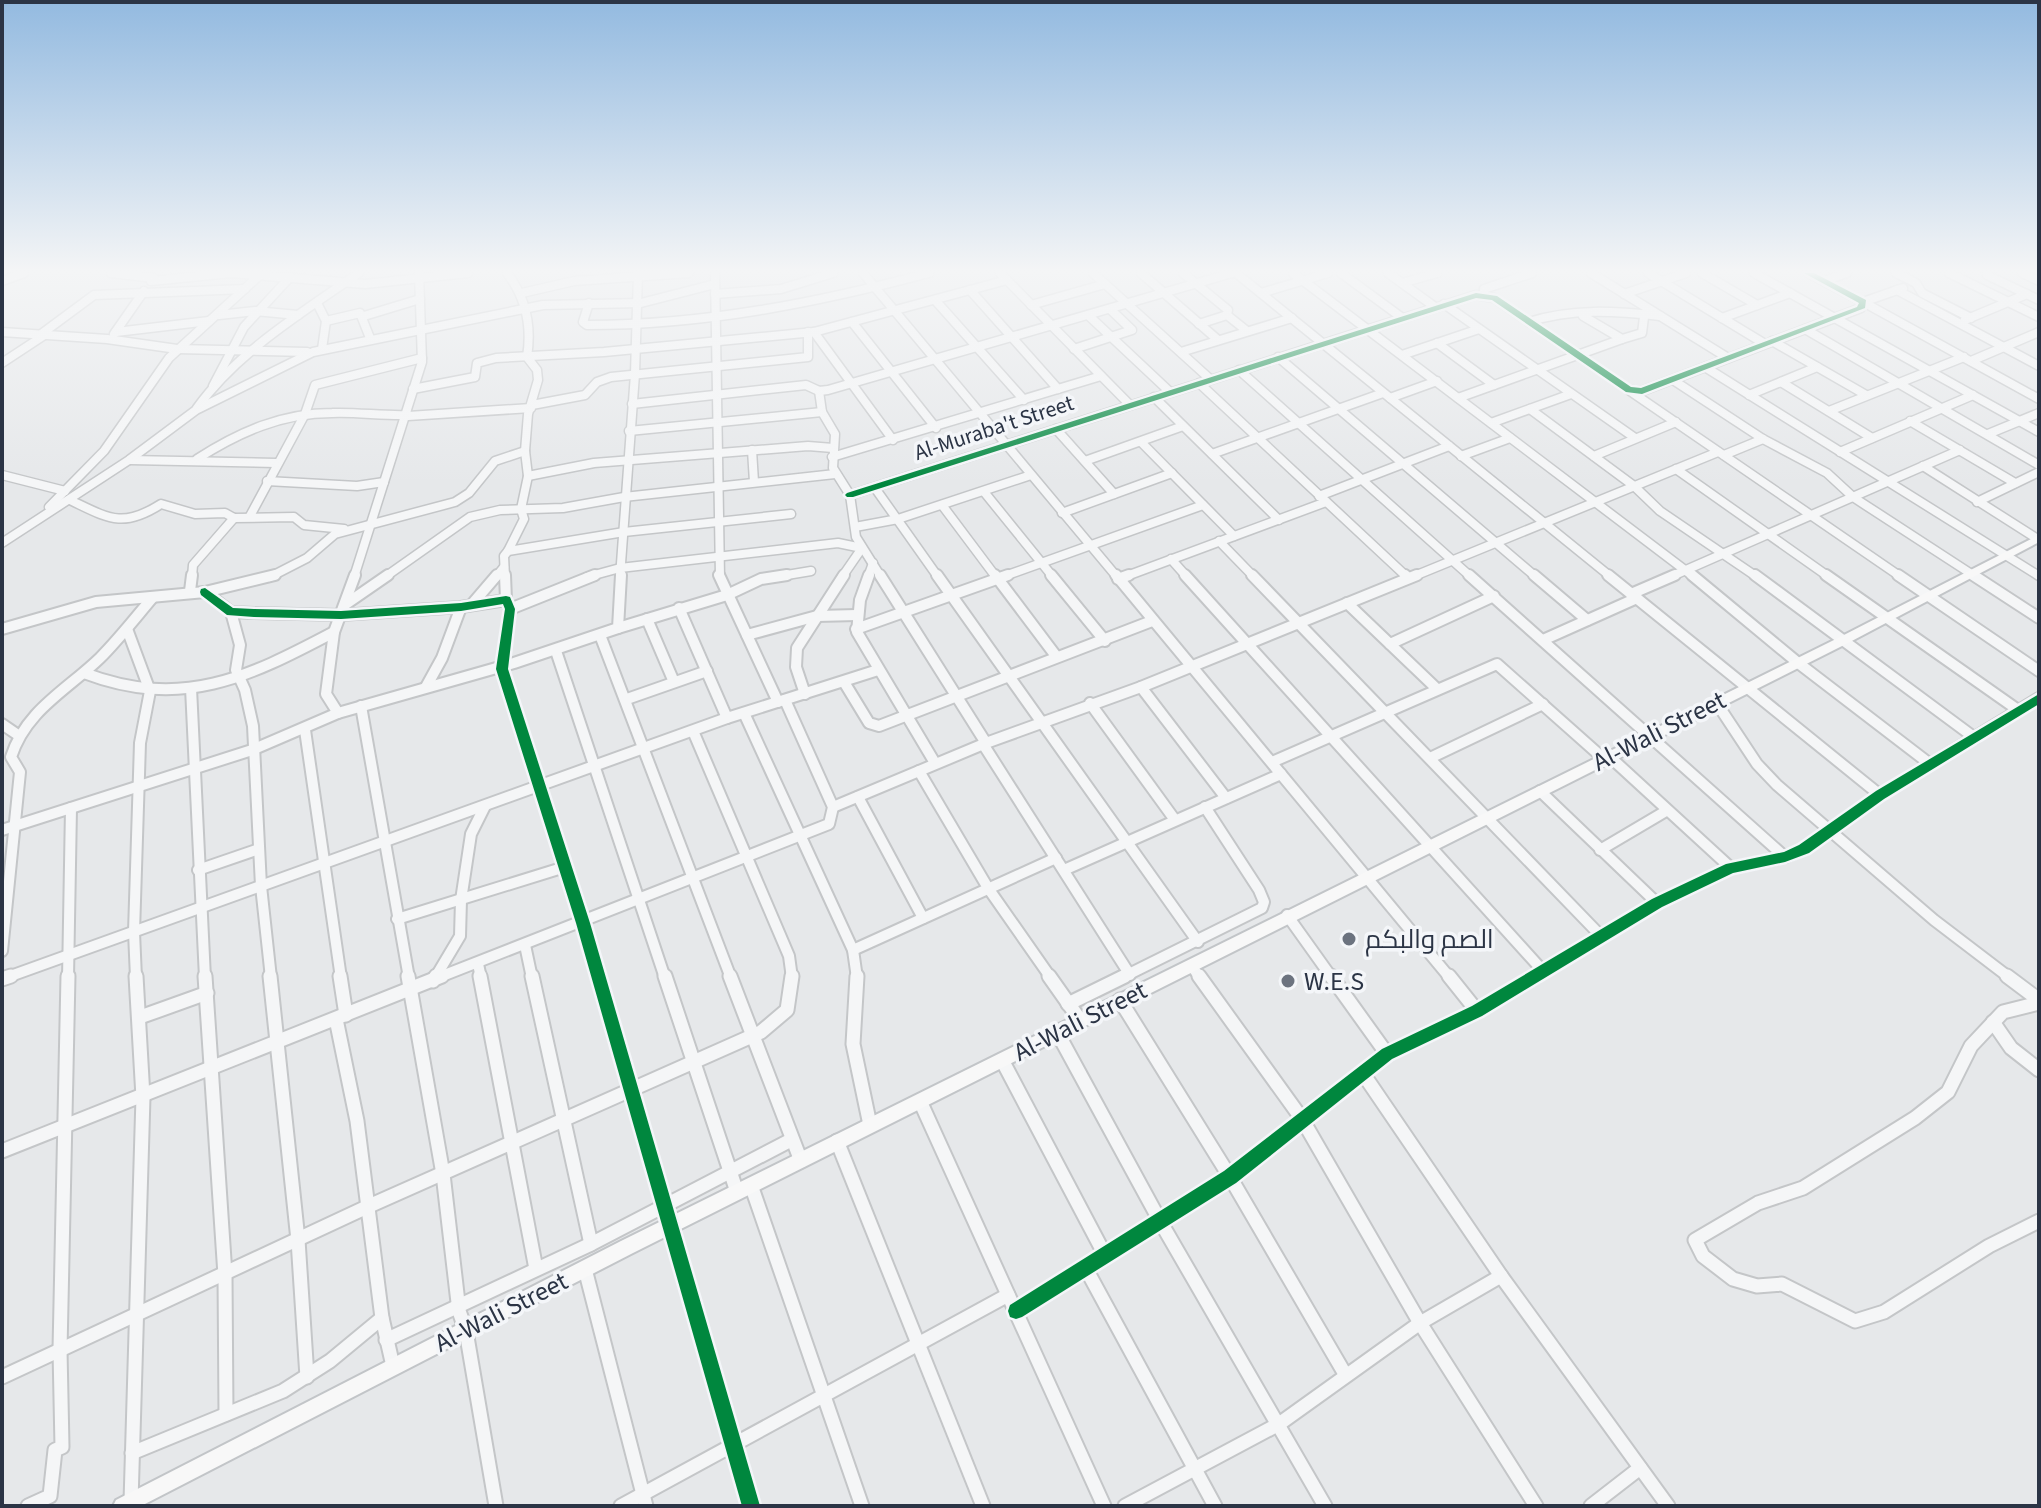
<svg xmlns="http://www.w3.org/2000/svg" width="2041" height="1508" font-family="'Source Sans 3',Cairo,sans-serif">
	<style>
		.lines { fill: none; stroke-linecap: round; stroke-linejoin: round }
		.minor-far2-casing { stroke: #c4c6c8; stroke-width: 11 }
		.minor-far1-casing { stroke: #c4c6c8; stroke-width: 14 }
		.minor-casing { stroke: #c4c6c8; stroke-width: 17 }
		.major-casing { stroke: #c2c5c8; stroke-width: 4 }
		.minor-far2 { stroke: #f5f6f7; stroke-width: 8 }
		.minor-far1 { stroke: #f5f6f7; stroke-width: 10 }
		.minor { stroke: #f5f6f7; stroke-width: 13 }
		.major { fill: #f8f8f8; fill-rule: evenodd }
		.cycleway-casing { stroke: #f4f6f9; stroke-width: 5 }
		.cycleway { fill: #00873e; fill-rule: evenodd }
		.poi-dot { fill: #6c737f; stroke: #f4f6f9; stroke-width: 3 }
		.labels { text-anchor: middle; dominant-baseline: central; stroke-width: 7; stroke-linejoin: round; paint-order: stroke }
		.far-street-label { font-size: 22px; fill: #2b3445; stroke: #f4f6f9 }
		.street-label { font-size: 26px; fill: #2b3445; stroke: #f4f6f9 }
		.poi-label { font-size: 26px; fill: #2b3445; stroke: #f4f6f9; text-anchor: start }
	</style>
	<rect width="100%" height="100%" fill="#e6e8ea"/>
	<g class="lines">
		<!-- minor-far2 casing -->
		<g class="minor-far2-casing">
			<g id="minor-far2">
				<polyline points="111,273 154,278"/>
				<path d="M 507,273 C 526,298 532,326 527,357 L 537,370 L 538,380 L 528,414 L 525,451 L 528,476 L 521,509 L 524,519 L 508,551"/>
				<polyline points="715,273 720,577"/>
				<polyline points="863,273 1117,577"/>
				<polyline points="1000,273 1130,405"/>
				<polyline points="1093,273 1210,379"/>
				<polyline points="1141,273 1218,340"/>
				<polyline points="1183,273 1228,310 1227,315 1199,324"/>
				<polyline points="1236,273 1611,577"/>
				<polyline points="1293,273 1694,577"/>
				<polyline points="1341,273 1401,317"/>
				<polyline points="1388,273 1435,307"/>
				<polyline points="1591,273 1728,358"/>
				<polyline points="1648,273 1765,344"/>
				<polyline points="1702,273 1757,305"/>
				<polyline points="1754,273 2039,432"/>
				<polyline points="1896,273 1916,283 1922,293 1971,318"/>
				<polyline points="1949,273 2039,317"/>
				<polyline points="2022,273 2039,281"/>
				<polyline points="1987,275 2039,300"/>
				<polyline points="2,281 24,273"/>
				<polyline points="151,281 231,273 365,284 468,273"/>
				<polyline points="1824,281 1847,273"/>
				<polyline points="1402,283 1437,273"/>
				<polyline points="970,290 1058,389"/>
				<polyline points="1897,290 2039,366"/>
				<polyline points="522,293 574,281 689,273"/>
				<polyline points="1261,293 1328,273"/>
				<polyline points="715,294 781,289 833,273"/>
				<polyline points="1624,294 1686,273"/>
				<polyline points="1484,295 1484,289 1532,273"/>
				<polyline points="935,300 1024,400"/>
				<polyline points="1863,302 2039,399"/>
				<polyline points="1863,302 1903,288"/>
				<polyline points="317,303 326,321 322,349"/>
				<path d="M 589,303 L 583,322 L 587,325 C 704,325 816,303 929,273"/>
				<polyline points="1444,304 1635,438"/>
				<polyline points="1031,305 1105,284"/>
				<polyline points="219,315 255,311 298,315"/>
				<polyline points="1088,315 1170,392"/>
				<polyline points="1227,315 1247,331"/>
				<polyline points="364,316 420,299"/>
				<polyline points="1583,316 1622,339 1642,333 1644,317"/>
				<polyline points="1722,318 1790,293"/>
				<polyline points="1965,320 2027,294"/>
				<polyline points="326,321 360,313 370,338"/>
				<polyline points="852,322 936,428"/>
				<path d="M 1529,322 C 1572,308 1615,311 1660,316"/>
				<polyline points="1805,329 2039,465"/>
				<polyline points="2,332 107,339 177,349 307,352"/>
				<polyline points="116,332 209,321"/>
				<polyline points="814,332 893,440"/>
				<polyline points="114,334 144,291"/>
				<polyline points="40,335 94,295 245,289"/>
				<polyline points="1772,341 1866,395"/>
				<polyline points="1437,343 1494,385"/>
				<polyline points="1074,349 1132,330 1110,309"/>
				<polyline points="1181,352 1292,318"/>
				<polyline points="1402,355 1479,329"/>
				<polyline points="1278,357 1536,577"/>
				<polyline points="1971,361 2039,332"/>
				<polyline points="2,363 43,336"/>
				<polyline points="1705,367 2039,576"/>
				<polyline points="1239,370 1471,577"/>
				<polyline points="1673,380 1763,439 1827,473 1853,497 1976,577"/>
				<polyline points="1781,382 1872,438"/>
				<polyline points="1199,383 1407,577"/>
				<polyline points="213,386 244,327 290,277"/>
				<polyline points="413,389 475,377 477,363 496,358 604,352 814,332 1007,280"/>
				<polyline points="819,391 822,412 835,434 833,468 850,495 856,537 881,577"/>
				<polyline points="1630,391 1901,577"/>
				<polyline points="1749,395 1817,367"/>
				<polyline points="1154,397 1279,520"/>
				<polyline points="1390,398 1437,381"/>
				<polyline points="1458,398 1622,339"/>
				<polyline points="632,404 806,385 819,391 828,390 1232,273"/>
				<polyline points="532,405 585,395 597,382 611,377 808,357 808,332"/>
				<path d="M 197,408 C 237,352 303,312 359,273"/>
				<polyline points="1530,409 1634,486 1660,511 1757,577"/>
				<polyline points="1829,411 1964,357"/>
				<polyline points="408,416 531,408"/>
				<polyline points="1910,421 2015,483"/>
				<polyline points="1491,423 1571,394"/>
				<polyline points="1056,429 1114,494"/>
				<polyline points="629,431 822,412"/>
				<polyline points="1988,434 2039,413"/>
				<polyline points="1141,442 1234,536"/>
				<polyline points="752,450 754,482"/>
				<polyline points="1840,452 1973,395"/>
				<polyline points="1212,454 1383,393"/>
				<polyline points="1724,455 1763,439"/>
				<polyline points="1461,456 1510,438"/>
				<polyline points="1594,456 1676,422"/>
				<polyline points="832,457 1101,376"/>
				<path d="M 197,459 C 239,432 282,413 332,413 C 358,412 383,416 408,415"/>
				<polyline points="130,460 276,463"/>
				<polyline points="1085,461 1183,426"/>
				<polyline points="1923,466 2039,540"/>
				<polyline points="1676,469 1829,577"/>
				<polyline points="2,475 65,491"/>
				<polyline points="528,476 594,463 808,446 833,448"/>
				<polyline points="267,481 357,486 384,482"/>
				<polyline points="875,488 938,577"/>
				<polyline points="985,493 1053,577"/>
				<polyline points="850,495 1476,295 1494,298 1629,390 1642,391 1861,308 1863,302 1808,273"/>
				<polyline points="1319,496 1449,446"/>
				<path d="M 70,500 C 108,518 122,529 161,504 L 195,514 L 225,513 L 234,518 L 294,517 L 304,525 L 344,529"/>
				<polyline points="1977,502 2039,472"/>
				<polyline points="942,505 996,577"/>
				<polyline points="49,507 104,451 169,358 262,273"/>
				<polyline points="1062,513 1172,473"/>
				<polyline points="250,516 305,414 315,385 422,358"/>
				<polyline points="855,527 898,519 1031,475"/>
				<polyline points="1219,541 1254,577"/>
				<polyline points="2,543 129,460 196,410 313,352 543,305 641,303 715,284"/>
				<polyline points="1171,559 1187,577"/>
				<polyline points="192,577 193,565 234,518"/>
				<polyline points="270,577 307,558 335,534 455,502 469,493 495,461 525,451"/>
				<polyline points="354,577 422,362 419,273"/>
				<polyline points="385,577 470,517 500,510 563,508 624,497 835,474"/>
				<polyline points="496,577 504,567"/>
				<polyline points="505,577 504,556 508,551 624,532 791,514"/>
				<polyline points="587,577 620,568 838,543 862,548"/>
				<polyline points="620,577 635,374 638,273"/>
				<polyline points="775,577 811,571"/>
				<polyline points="842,577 862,548"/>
				<polyline points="868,577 873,563"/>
				<polyline points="1002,577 1203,505"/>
				<polyline points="1124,577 1326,502"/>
				<polyline points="1412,577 1718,452"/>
				<polyline points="1670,577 1960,450"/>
			</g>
		</g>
		<!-- minor-far1 casing -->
		<g class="minor-far1-casing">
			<g id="minor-far1">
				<polyline points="355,575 334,632 326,694 338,713 514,663 618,628 621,575"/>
				<polyline points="505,575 506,600"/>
				<polyline points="719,575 778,702"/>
				<polyline points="869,575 860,600 857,632 935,763"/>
				<polyline points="880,575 986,743"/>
				<polyline points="937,575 1198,942"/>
				<polyline points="995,575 1056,656"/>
				<polyline points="1051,575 1105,641"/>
				<polyline points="1116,575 1450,978"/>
				<polyline points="1185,575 1543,971"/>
				<polyline points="1252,575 1600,935"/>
				<polyline points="1405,575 1408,578"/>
				<polyline points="1469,575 1785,857"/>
				<polyline points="1534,575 1587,620"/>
				<polyline points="1608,575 1880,795"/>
				<polyline points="1692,575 1797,662 1930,764"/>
				<polyline points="1755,575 1975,738"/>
				<polyline points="1826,575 2018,710"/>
				<polyline points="1898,575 2039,671"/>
				<polyline points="1973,575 2039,618"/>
				<polyline points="1118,579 1129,575"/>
				<polyline points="190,591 192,575"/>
				<polyline points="205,592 231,612 254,613 341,615 461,607 506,600 510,609 502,669 599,978"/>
				<polyline points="1631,594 1675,575"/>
				<polyline points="473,603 497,575"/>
				<polyline points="1347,603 1436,688"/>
				<polyline points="346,604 388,575"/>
				<polyline points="679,608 727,718"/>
				<polyline points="510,609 595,575"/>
				<polyline points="231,612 240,645 236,670 245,690 253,726 261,886 271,978"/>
				<polyline points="647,619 674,682"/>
				<polyline points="618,628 727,595 761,579 787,575"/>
				<polyline points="2,629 96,602 205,592 275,575"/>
				<polyline points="127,629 150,691 140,743 134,932 136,978"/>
				<polyline points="856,629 1008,575"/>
				<polyline points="600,635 731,978"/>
				<polyline points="747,635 817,616 857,615"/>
				<polyline points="1543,640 1637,598"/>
				<polyline points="1390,644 1494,596"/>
				<polyline points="556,651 665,978"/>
				<path d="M 84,673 C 182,710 247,678 334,632"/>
				<polyline points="844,682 869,723 879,726 1152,621"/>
				<polyline points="426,687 442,658 461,607"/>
				<polyline points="1141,687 1226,798"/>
				<polyline points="191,688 205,978"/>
				<polyline points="805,694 796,667 797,648 844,575"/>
				<polyline points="627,699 707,671"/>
				<polyline points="1716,702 1757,764 1777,785 1934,920 2010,978"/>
				<polyline points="1090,703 1175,820"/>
				<polyline points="361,706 409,978"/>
				<polyline points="744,713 853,950 857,978"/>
				<polyline points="2,724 18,735"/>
				<polyline points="305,730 341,978"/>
				<polyline points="693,731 789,956 792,978"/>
				<polyline points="983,744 1130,975"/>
				<polyline points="1610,757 1731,868"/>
				<polyline points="1430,758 1543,704"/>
				<polyline points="1272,762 1497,664 1604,759"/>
				<polyline points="919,771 988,888 1051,978"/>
				<polyline points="1540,791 1657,903"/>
				<polyline points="858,797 923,918"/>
				<polyline points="833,807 986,743 1141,687 1417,575"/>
				<polyline points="2,830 252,750 338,713"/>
				<polyline points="1600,850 1666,811"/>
				<polyline points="198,870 259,849"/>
				<polyline points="1064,870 1281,774"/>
				<polyline points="1287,915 1332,978"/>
				<polyline points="397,919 565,867"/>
				<polyline points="525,945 532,978"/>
				<polyline points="853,950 1056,858"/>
				<path d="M 2,951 L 20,772 L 11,757 C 26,710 67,690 100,658 C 119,639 136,617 153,597"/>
				<polyline points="478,964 481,978"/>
				<polyline points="1191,965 1200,978"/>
				<polyline points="5,978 727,718 878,670"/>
				<polyline points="68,978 71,808"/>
				<polyline points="435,978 460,936 461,900 471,834 485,806"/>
				<polyline points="437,978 829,824 833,807 785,700"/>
				<polyline points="1121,978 1262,908 1264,902 1259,890 1205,807"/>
				<polyline points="1532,978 1657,903 1731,868 1785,857 1804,849 1880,795 2039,698"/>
			</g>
		</g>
		<!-- minor casing -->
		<g class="minor-casing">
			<g id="minor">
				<polyline points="205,976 225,1275 226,1414"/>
				<polyline points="270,976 298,1240 307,1377"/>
				<polyline points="340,976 346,1015"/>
				<polyline points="408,976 443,1174 459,1311 466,1331 496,1506"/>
				<polyline points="480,976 536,1269"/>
				<polyline points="532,976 591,1244"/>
				<polyline points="598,976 751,1506"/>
				<polyline points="665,976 737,1192"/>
				<polyline points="730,976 801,1161"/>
				<polyline points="857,976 853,1044 870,1125"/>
				<polyline points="1049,976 1080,1020"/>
				<polyline points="1199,976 1302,1119 1420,1323 1536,1506"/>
				<polyline points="1331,976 1387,1054"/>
				<polyline points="1449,976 1477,1011"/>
				<polyline points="2007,976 2039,1000"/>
				<polyline points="2,979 11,976"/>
				<polyline points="433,981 436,976"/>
				<polyline points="1120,1000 1230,1177 1345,1374"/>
				<polyline points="2039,1003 2003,1012 1971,1046 1948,1092 1915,1118 1803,1188 1758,1203 1695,1240 1703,1256 1733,1279 1757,1286 1782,1284 1855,1321 1884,1312 1989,1246 2039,1221"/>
				<polyline points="1068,1004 1125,976"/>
				<polyline points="140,1017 207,993"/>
				<polyline points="336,1019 357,1121 382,1318 393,1366"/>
				<polyline points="1993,1022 2011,1048 2039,1070"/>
				<polyline points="1057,1032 1160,1221 1325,1506"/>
				<polyline points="1002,1060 1105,1255"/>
				<polyline points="1364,1075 1501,1276 1668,1506"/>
				<polyline points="920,1101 1104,1506"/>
				<polyline points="837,1141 983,1506"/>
				<polyline points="2,1151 442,976"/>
				<polyline points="751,1185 862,1506"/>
				<polyline points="1085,1267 1215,1506"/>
				<polyline points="585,1269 646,1506"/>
				<polyline points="1016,1311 1230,1177 1387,1054 1477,1011 1536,976"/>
				<polyline points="386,1340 591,1244 791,1140"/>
				<polyline points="2,1377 369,1206 761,1032 787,1010 792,976"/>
				<polyline points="132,1453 283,1391 330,1361 382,1318"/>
				<polyline points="131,1502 143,1097 136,976"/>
				<polyline points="28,1506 50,1496 55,1450 62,1447 60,1350 68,976"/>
				<polyline points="621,1506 1008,1295"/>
				<polyline points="1125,1506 1279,1424 1420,1323 1501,1276"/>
				<polyline points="1591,1506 1640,1468"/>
			</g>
		</g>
		<!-- major casing -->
		<g class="major-casing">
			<polygon id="major" points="2039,535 2039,542 1848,643 633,1253 141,1506 113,1506 116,1500 621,1241 1840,637"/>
		</g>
		<!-- minor-far2 -->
		<use href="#minor-far2" class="minor-far2"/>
		<!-- minor-far1 -->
		<use href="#minor-far1" class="minor-far1"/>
		<!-- minor -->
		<use href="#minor" class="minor"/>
		<!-- major -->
		<use href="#major" class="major"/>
		<!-- cycleway casing -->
		<g class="cycleway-casing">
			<g id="cycleway">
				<polygon points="1804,273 1814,273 1866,300 1865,308 1642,394 1626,392 1492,300 1476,298 853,497 847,497 845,495 847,493 1476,293 1497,296 1631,387 1641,388 1857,307 1859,303"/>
				<polygon points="205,588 233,608 254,609 341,611 461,603 506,596 510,597 515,609 508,669 590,923 760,1506 742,1506 576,923 496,669 505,609 503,604 461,611 341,619 254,617 227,615 201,595 200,592 201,589"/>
				<polygon points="2039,694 2039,704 1884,799 1809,853 1785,862 1733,873 1662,907 1482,1016 1392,1059 1236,1183 1022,1317 1016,1319 1010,1317 1008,1311 1010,1305 1224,1171 1382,1049 1472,1006 1652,899 1726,864 1784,852 1799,845 1876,791"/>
			</g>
		</g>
		<!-- cycleway -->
		<use href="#cycleway" class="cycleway"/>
	</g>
	<!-- sky -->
	<linearGradient id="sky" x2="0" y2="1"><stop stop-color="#93bae0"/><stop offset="0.56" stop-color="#f4f5f6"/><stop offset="1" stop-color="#f4f5f6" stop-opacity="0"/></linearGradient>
	<rect width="2041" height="484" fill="url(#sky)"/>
	<!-- markers -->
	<g class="poi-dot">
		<circle cx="1349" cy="939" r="8"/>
		<circle cx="1288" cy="981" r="8"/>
	</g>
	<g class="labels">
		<!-- far-street labels -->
		<g class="far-street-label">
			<text transform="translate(994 428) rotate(-18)">Al-Muraba't Street</text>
		</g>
		<!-- street labels -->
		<g class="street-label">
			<text transform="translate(1659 731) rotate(-27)">Al-Wali Street</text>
			<text transform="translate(1080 1021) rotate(-27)">Al-Wali Street</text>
			<text transform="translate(501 1312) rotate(-27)">Al-Wali Street</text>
		</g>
		<!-- poi labels -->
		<g class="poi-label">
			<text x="1365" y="939">الصم والبكم</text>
			<text x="1304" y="981">W.E.S</text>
		</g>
	</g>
	<!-- border -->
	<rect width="2041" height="1508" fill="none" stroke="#2b3445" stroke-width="8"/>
</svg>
